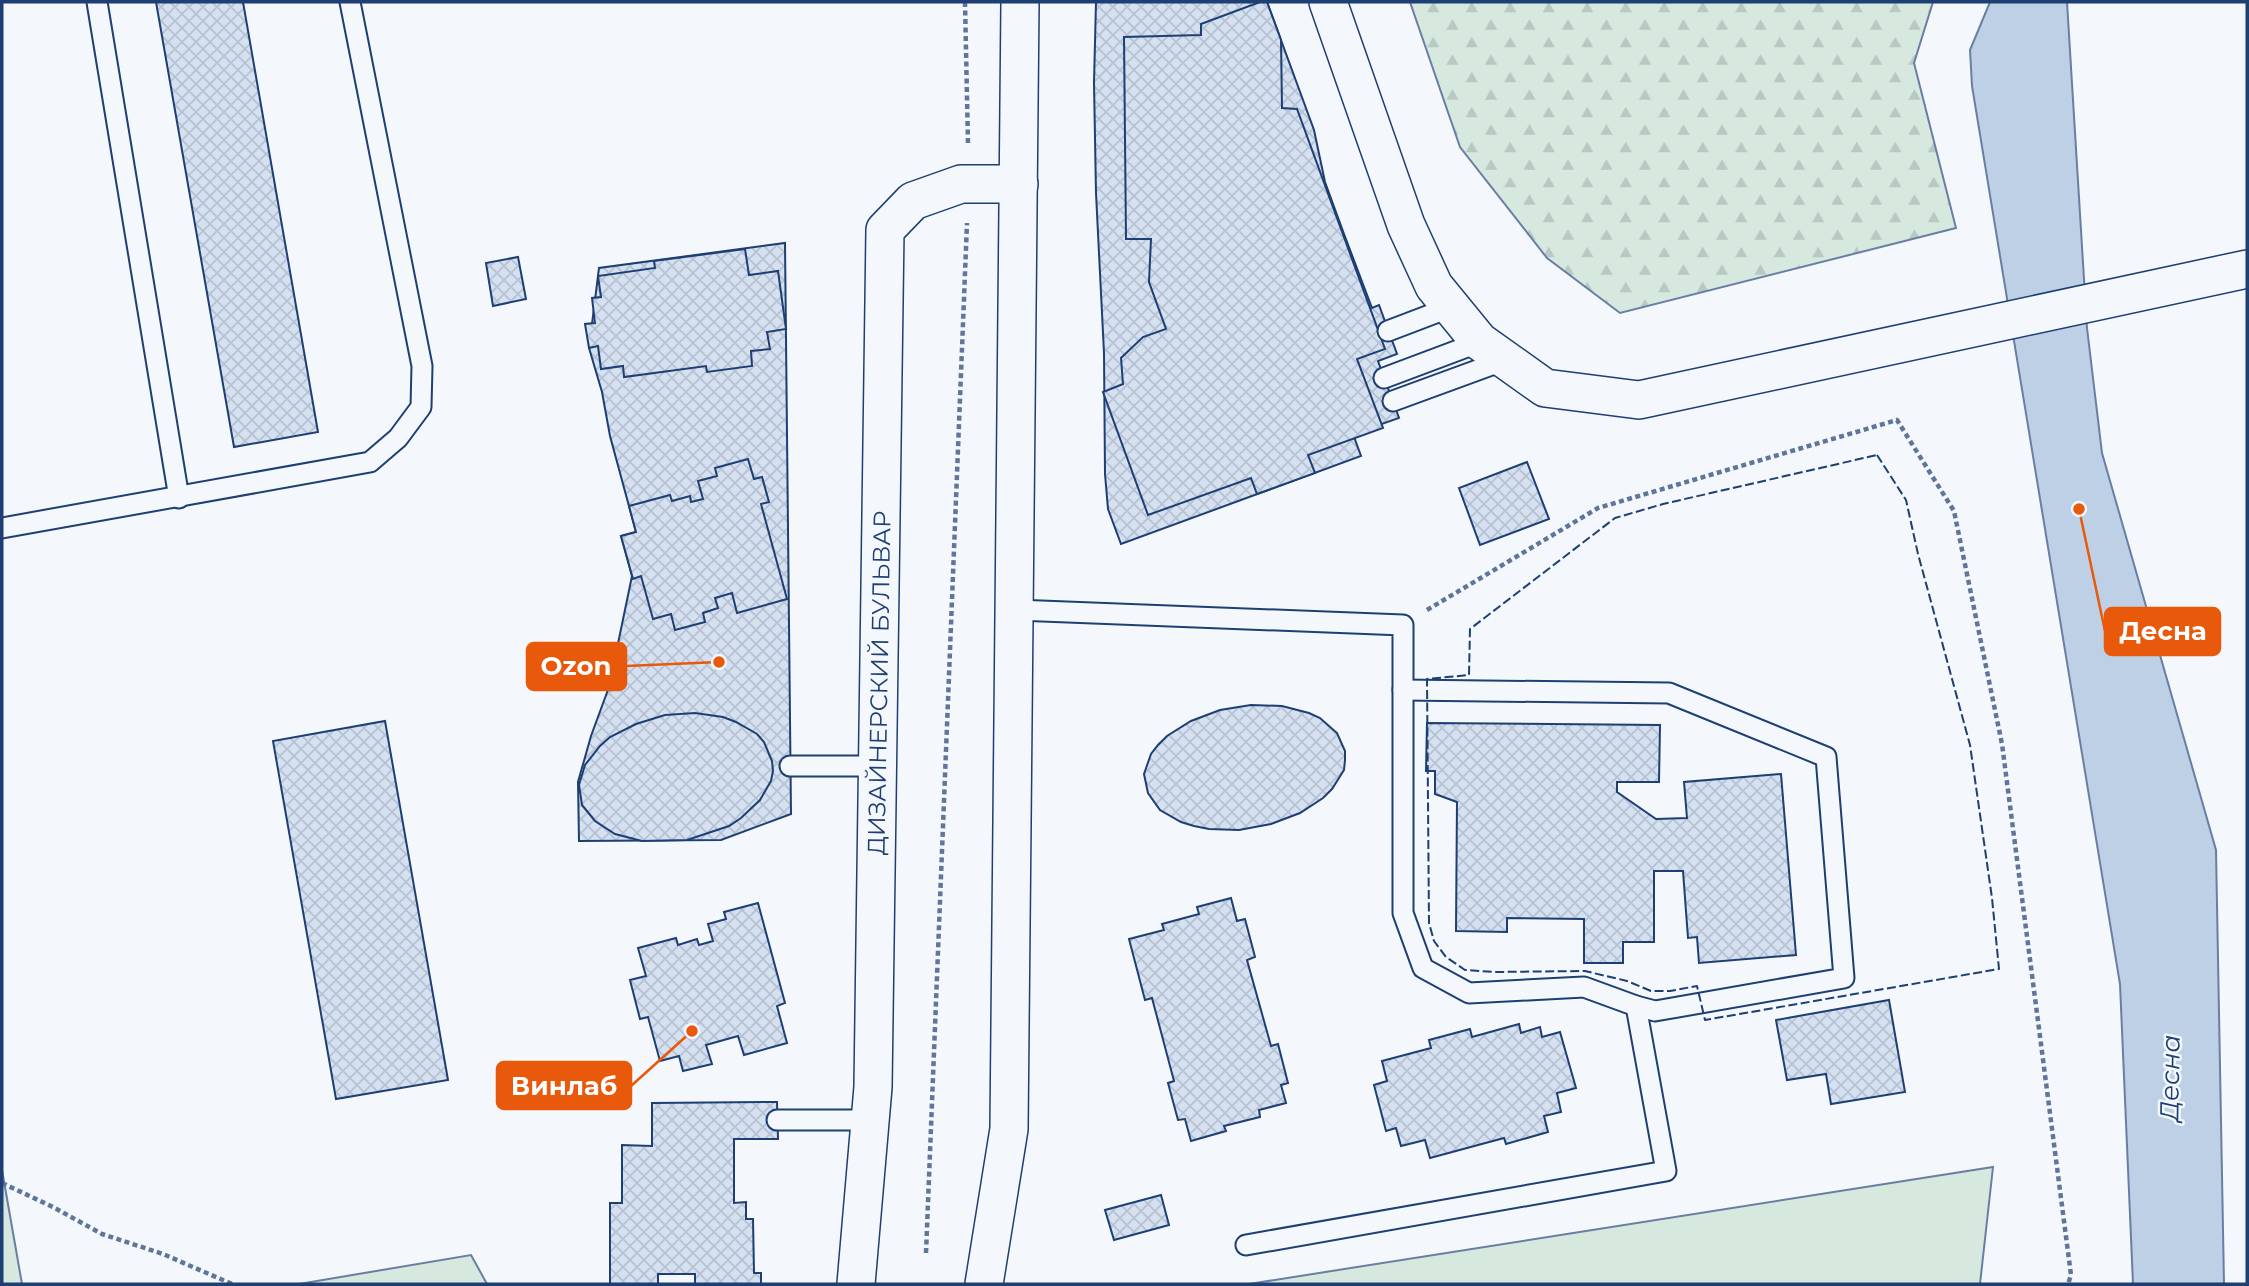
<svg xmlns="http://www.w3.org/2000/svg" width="2249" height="1286" font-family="Montserrat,sans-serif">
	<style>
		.forest { fill: url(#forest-firs); stroke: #687fa3; stroke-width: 2 }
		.green { fill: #d7e8df; stroke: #687fa3; stroke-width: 2 }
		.water { fill: #bed0e5; stroke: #687fa3; stroke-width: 2 }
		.building { fill: url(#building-cross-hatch); stroke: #1d3f73; stroke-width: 2 }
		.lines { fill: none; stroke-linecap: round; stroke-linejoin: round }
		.lane-casing { stroke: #1d3f73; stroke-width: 23 }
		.street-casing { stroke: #1d3f73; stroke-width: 40 }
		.path { stroke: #5e769c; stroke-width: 4.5; stroke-dasharray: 5 3.5; stroke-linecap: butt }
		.lane { stroke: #f4f7fb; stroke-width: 19 }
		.street { stroke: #f4f7fb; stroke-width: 37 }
		.fence { stroke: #1d3f73; stroke-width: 2; stroke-dasharray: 9 3.5; stroke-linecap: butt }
		.labels { text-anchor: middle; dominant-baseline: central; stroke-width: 5; stroke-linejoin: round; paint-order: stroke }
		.street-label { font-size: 24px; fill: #1d3f73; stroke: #f4f7fb }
		.water-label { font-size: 26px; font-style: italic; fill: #1d3f73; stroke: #f4f7fb }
		.leader { fill: none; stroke: #e8590c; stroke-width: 2.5 }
		.callout-dot { fill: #e8590c; stroke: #f4f7fb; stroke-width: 2.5 }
		.callout { fill: #e8590c; stroke: #e8590c; stroke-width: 2.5 }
		.callout-label { font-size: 26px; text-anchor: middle; font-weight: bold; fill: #fff }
	</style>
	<defs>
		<pattern id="forest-firs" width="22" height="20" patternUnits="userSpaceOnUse" patternTransform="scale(1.75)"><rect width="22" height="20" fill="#d7e8df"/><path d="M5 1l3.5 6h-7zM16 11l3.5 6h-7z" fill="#b8c8c3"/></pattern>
		<pattern id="building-cross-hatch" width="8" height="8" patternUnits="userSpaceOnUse" patternTransform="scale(1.75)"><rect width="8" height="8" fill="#d5e0f0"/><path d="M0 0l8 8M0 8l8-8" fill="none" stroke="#b6c1d1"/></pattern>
	</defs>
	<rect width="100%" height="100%" fill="#f4f7fb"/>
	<!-- forest -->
	<polygon class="forest" points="1410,2 1933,2 1914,63 1956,228 1620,313 1547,258 1460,147"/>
	<!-- green -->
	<g class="green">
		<polygon points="1993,1167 1980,1284 1249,1284"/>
		<polygon points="2,1170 22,1284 2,1284"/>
		<polygon points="471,1255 487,1284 299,1284"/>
	</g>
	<!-- water -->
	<polygon class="water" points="1990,2 2067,2 2087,328 2102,453 2216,850 2224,1284 2133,1284 2120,984 1972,86 1970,50"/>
	<!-- building -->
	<g class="building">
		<polygon points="156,2 243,2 318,432 234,447"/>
		<polygon points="1096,2 1267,2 1314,130 1325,182 1344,234 1372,308 1379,305 1397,354 1378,361 1399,418 1353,434 1361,456 1121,544 1108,509 1105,474 1104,353 1096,193 1094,83"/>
		<polygon points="1260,2 1267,2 1281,40 1282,108 1297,109 1385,349 1357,359 1383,428 1308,455 1315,473 1257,494 1251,478 1148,515 1103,392 1123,384 1121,358 1143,337 1166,329 1149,282 1151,239 1126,239 1124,37 1201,35 1201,24"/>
		<polygon points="785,243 791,814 721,840 579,841 578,782 591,736 609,687 632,576 621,536 636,532 610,436 602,392 589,348 599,268"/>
		<polygon points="745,249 749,275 778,271 786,329 767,332 770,349 751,351 752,366 707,372 706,366 624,377 623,366 601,369 598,346 589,348 585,324 595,323 592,298 601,297 598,276 655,268 654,261"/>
		<polygon points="518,257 526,299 493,306 486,263"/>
		<polygon points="748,459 754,479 762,477 769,502 761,504 787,599 737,613 732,593 715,598 718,608 703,613 705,622 675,630 671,614 653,619 641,576 633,579 621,536 636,532 629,506 670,495 672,501 690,496 691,502 703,499 698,481 717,476 715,468"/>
		<polygon points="1527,462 1549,519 1480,545 1459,488"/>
		<polygon points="1251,705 1282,706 1309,713 1320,718 1337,733 1345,751 1345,760 1344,770 1332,789 1323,798 1300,813 1271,824 1239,830 1209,829 1194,826 1181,822 1160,810 1148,793 1144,774 1151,754 1158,745 1167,736 1191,721 1220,710"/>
		<polygon points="695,713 723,717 736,722 757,734 764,742 772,761 773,771 771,781 760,800 741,818 729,826 687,840 642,841 615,834 595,821 582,805 579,785 585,765 600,746 610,737 636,724 665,715"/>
		<polygon points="385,721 448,1080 336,1099 273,741"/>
		<polygon points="1427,723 1660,725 1659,782 1617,782 1617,792 1656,819 1687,818 1684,782 1781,774 1796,955 1699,963 1697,937 1688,938 1683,871 1654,871 1654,942 1623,942 1623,963 1584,963 1584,919 1507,918 1507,932 1456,931 1457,802 1435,794 1435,771 1426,771"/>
		<polygon points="1231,898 1237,921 1245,919 1255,957 1247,960 1271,1046 1278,1044 1288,1083 1281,1085 1286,1103 1259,1110 1260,1117 1224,1126 1226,1131 1191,1141 1185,1119 1178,1120 1168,1083 1174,1081 1152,998 1145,1000 1129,939 1164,930 1162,924 1199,914 1197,907"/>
		<polygon points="758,903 785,1003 777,1006 787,1043 744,1055 738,1036 706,1045 712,1064 683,1071 679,1056 660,1061 648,1017 640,1019 630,980 646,976 638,948 676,938 678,945 697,939 699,945 713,941 708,924 726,919 724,912"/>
		<polygon points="1889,1000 1905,1092 1831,1104 1826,1074 1787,1080 1776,1020"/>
		<polygon points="1519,1024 1521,1033 1540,1027 1542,1037 1560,1032 1576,1088 1557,1093 1561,1112 1544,1116 1548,1132 1506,1144 1504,1138 1430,1158 1425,1140 1401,1146 1396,1128 1386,1131 1374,1085 1387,1081 1382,1061 1431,1048 1429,1040 1470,1029 1472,1037"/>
		<polygon points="777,1102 778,1139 734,1139 734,1203 746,1202 746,1219 753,1219 754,1273 761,1273 761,1284 695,1284 695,1274 658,1274 658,1284 610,1284 610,1203 622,1203 622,1145 652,1146 652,1103"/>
		<polygon points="1161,1195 1169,1225 1114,1240 1105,1210"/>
	</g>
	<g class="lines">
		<!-- lane casing -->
		<g class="lane-casing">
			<g id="lane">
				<polyline points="97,2 179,498"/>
				<polyline points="1388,331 1451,307"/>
				<polyline points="1384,378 1480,342"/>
				<polyline points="1393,401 1505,360"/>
				<polyline points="2,528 370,462 398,438 421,407 422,366 350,2"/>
				<polyline points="1015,610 1403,625 1403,913 1423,968 1469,993 1584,987 1636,1006 1666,1171 1246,1245"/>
				<polyline points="1403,690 1669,693 1826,757 1844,978 1655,1011 1636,1006"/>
				<polyline points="790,766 878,766"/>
				<polyline points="777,1120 869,1120"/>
			</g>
		</g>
		<!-- street casing -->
		<g class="street-casing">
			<g id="street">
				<polyline points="1328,2 1406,225 1434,286 1479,341 1545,388 1639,400 2247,269"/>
				<polyline points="856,1284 873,1087 885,230 913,201 961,184 1019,184"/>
				<polyline points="984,1284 1009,1129 1020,2"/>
			</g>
		</g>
		<!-- path -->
		<g class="path">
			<polyline points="965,2 968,144"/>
			<polyline points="1427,610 1598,508 1897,420 1954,511 2002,744 2071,1275 2068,1284"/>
			<polyline points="2,1183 53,1207 102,1234 163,1254 232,1284"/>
			<polyline points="926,1253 967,223"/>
		</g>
		<!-- lane -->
		<use href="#lane" class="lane"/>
		<!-- street -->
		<use href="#street" class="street"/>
		<!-- fence -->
		<polygon class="fence" points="1877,455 1906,500 1918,554 1970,745 1992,898 1999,969 1705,1020 1697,986 1670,991 1651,991 1627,981 1585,971 1495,972 1465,970 1446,957 1434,941 1429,923 1427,679 1469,675 1470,629 1615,518 1663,504"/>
	</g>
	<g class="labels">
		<!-- street labels -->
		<g class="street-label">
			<text transform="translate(879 683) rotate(-89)">ДИЗАЙНЕРСКИЙ БУЛЬВАР</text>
		</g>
		<!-- water labels -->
		<g class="water-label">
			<text transform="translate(2170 1078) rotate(-89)">Десна</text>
		</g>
	</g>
	<!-- callouts -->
	<path class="leader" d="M2079 509L2105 631M719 662L626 666M692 1031L631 1086"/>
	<g class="callout-dot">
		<circle cx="2079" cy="509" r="7"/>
		<circle cx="719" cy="662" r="7"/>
		<circle cx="692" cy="1031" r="7"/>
	</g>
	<g class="callout">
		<rect x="2105" y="608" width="115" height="47" rx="7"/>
		<rect x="527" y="643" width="99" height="47" rx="7"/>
		<rect x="497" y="1062" width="134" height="47" rx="7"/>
	</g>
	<g class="callout-label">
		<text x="2163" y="640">Десна</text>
		<text x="576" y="675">Ozon</text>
		<text x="564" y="1095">Винлаб</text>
	</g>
	<!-- border -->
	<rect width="2249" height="1286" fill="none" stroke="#1d3f73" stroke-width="7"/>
</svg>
